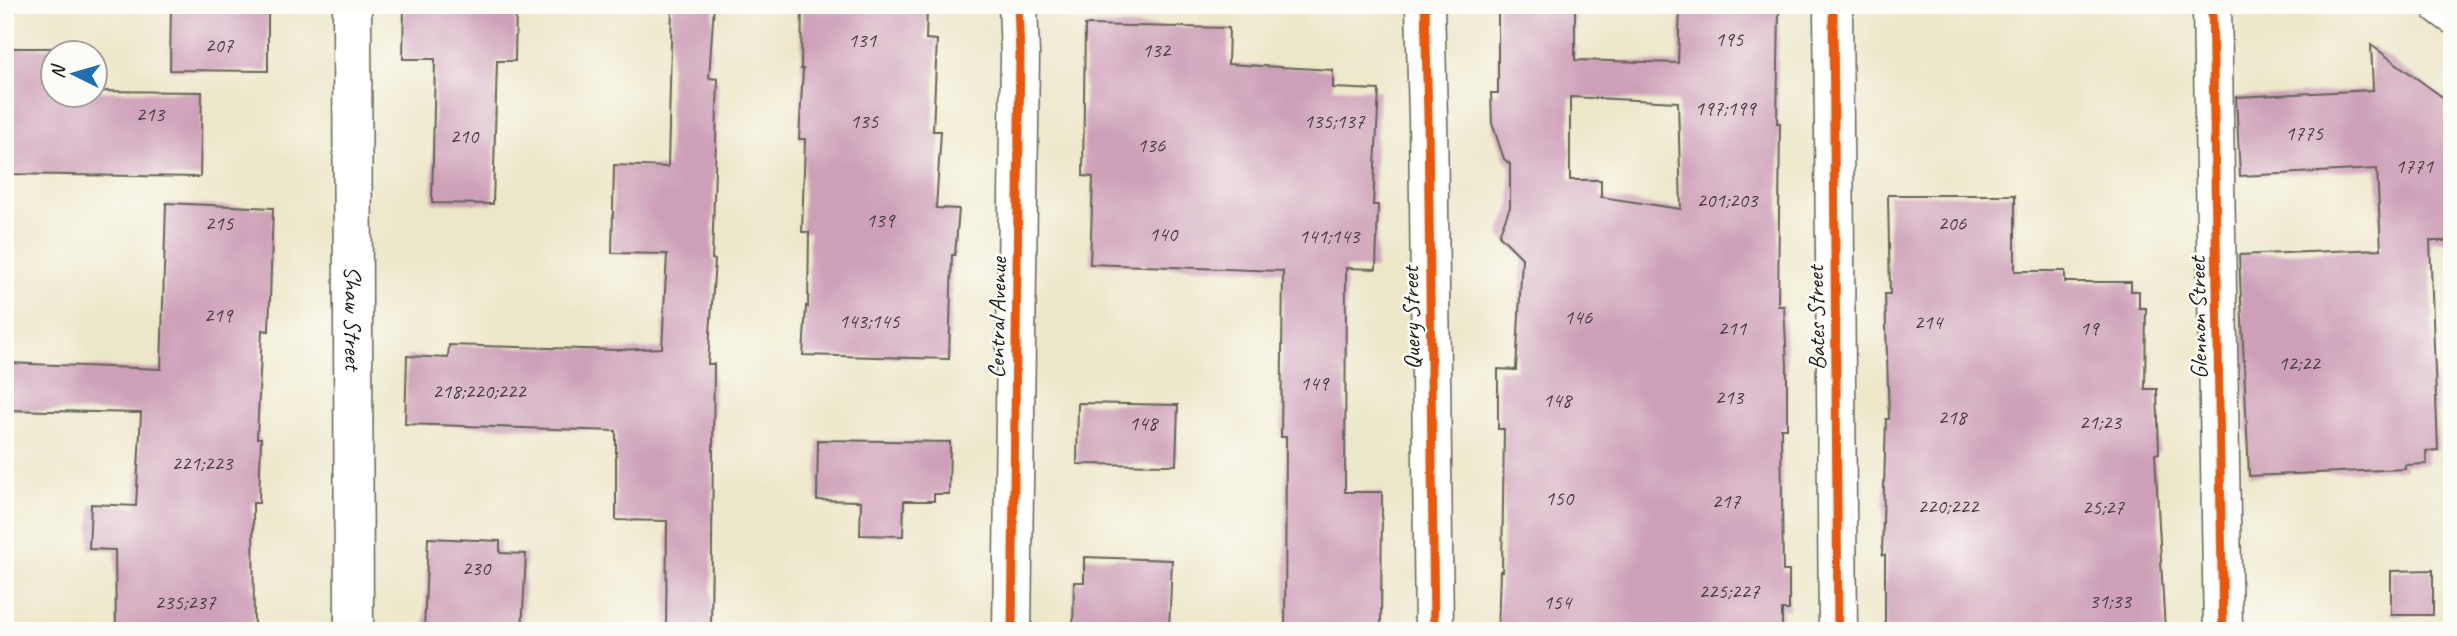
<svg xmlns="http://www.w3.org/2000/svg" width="2457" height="636" font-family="Caveat,sans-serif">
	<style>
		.building { fill: #cda0b8; fill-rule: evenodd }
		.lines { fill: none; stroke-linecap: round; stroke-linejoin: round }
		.minor-casing { stroke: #656359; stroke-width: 41 }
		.major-casing { stroke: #656359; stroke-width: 41 }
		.minor { stroke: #fff; stroke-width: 38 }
		.major { stroke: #fff; stroke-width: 38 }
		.cycleway-casing { stroke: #fdfcf7; stroke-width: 13 }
		.cycleway { stroke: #e8590c; stroke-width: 9 }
		.labels { text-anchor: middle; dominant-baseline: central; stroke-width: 5; stroke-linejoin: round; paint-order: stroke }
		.number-label { font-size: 21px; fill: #483d43 }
		.street-label { font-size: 24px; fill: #1c1c1c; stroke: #fdfcf7 }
	</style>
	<rect width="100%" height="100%" fill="#fdfcf7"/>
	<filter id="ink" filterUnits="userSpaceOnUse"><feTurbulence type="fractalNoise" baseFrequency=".0143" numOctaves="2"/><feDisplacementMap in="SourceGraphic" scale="14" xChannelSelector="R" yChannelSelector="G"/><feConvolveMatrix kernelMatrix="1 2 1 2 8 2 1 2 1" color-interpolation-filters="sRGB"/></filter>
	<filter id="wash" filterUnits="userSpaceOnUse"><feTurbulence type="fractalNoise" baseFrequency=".00686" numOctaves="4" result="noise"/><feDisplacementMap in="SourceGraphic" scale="28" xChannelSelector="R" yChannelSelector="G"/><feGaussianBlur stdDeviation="1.57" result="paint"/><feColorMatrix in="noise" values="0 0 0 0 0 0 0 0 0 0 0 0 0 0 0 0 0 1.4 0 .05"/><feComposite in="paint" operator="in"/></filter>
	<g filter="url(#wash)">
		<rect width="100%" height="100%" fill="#ede7c9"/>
		<g id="blocks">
			<!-- building -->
			<g class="building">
				<polygon points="171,5 268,5 268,71 170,70"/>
				<polygon points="404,5 516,5 515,61 497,61 493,204 432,203 435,59 403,59"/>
				<polygon points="672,5 714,5 709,78 718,79 712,259 715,260 708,364 714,364 711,631 666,631 667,521 616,520 616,431 405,424 407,356 448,358 449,345 617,350 662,348 667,254 612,253 614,165 668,167"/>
				<polygon points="802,5 927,9 926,39 937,40 933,131 941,131 936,208 959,209 955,255 952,255 949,359 803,355 806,306 808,307 809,232 802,232 805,139 799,139 803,69 801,69"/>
				<path d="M 1498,5 L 1575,5 L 1575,60 L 1678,63 L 1680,5 L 1729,5 L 1729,9 L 1779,10 L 1777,123 L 1780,123 L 1778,306 L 1784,306 L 1787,365 L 1787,428 L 1781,428 L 1783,571 L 1789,571 L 1789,610 L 1782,610 L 1782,631 L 1498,631 L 1500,571 L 1502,571 L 1504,429 L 1498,429 L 1498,369 L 1516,370 L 1522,258 L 1499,235 L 1510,207 L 1510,164 L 1504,159 L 1492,123 L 1491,93 L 1498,93 ZM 1570,97 L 1678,102 L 1681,209 L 1601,197 L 1601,180 L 1570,180 Z"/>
				<polygon points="1085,25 1229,28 1228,64 1333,70 1333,88 1379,90 1373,205 1378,205 1376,269 1346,268 1345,492 1382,492 1381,631 1285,631 1286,437 1281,437 1283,271 1090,264 1093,177 1083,176"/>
				<polygon points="2371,45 2452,104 2452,241 2430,241 2438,450 2426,451 2427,464 2405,465 2405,469 2249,476 2239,255 2381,249 2377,169 2240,176 2236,97 2373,90"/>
				<polygon points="5,48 56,48 56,52 52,52 52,94 94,94 94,91 202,92 200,177 5,174"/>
				<polygon points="1888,195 2015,195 2015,271 2065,271 2065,282 2131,282 2131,291 2139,291 2139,308 2146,308 2145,389 2157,389 2159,453 2155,454 2165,631 1885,631 1885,555 1882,555 1886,419 1889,419 1885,294 1890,294"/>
				<polygon points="166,203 273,208 269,331 262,330 257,438 261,438 259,503 253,503 254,631 116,631 115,550 89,549 91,504 136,506 141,413 5,410 5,363 161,369"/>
				<polygon points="1078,403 1178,405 1176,465 1077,464"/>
				<polygon points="818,440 950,442 949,494 934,494 934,501 904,501 903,536 860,535 861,501 817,500"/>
				<polygon points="428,538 500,541 500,553 526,554 522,631 424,631"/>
				<polygon points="1084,557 1172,560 1169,631 1073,631 1074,582 1084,582"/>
				<polygon points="2433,570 2433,615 2391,615 2391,571"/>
			</g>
		</g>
	</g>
	<g filter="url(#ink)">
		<use href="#blocks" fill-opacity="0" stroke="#656359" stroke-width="2"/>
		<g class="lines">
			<!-- minor casing -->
			<g class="minor-casing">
				<g id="minor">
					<path id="s1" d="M 352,5 L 354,631"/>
					<polyline points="1425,5 1428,117 1434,631"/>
					<polyline points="1833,5 1838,631"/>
					<polyline points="2212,5 2223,631"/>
					<polyline points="1012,631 1020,55 1018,5"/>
				</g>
			</g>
			<!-- major casing -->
			<g class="major-casing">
				<polyline id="major" points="2440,5 2452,14"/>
			</g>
			<!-- minor -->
			<use href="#minor" class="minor"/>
			<!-- major -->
			<use href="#major" class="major"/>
			<!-- cycleway casing -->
			<g class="cycleway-casing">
				<g id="cycleway">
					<polyline points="1425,5 1428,117 1434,631"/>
					<polyline points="1833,5 1838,631"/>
					<polyline points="2212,5 2223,631"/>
					<polyline points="1012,631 1020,55 1018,5"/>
				</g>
			</g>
			<!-- cycleway -->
			<use href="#cycleway" class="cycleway"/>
		</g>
	</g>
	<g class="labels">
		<!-- number labels -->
		<g class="number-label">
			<text x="1729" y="39">195</text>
			<text x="862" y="40">131</text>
			<text x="219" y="45">207</text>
			<text x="1156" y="50">132</text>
			<text x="1725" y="108">197;199</text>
			<text x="150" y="114">213</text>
			<text x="864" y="121">135</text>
			<text x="1334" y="121">135;137</text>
			<text x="2304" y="133">1775</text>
			<text x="464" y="136">210</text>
			<text x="1151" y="145">136</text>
			<text x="2414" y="166">1771</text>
			<text x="1727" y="200">201;203</text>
			<text x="880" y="220">139</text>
			<text x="219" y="223">215</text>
			<text x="1952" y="223">206</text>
			<text x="1163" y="234">140</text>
			<text x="1329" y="236">141;143</text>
			<text x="218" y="315">219</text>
			<text x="1578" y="317">146</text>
			<text x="869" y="321">143;145</text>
			<text x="1928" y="322">214</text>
			<text x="1732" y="328">211</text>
			<text x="2089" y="328">19</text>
			<text x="2299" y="363">12;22</text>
			<text x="1314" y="383">149</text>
			<text x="479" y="391">218;220;222</text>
			<text x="1729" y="397">213</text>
			<text x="1557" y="400">148</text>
			<text x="1952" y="417">218</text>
			<text x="2100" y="422">21;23</text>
			<text x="1143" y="423">148</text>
			<text x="202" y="463">221;223</text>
			<text x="1559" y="498">150</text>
			<text x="1726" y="501">217</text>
			<text x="1948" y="506">220;222</text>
			<text x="2103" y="507">25;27</text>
			<text x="476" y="568">230</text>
			<text x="1729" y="591">225;227</text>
			<text x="2110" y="601">31;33</text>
			<text x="185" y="602">235;237</text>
			<text x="1557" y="602">154</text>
		</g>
		<!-- street labels -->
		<g class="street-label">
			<text stroke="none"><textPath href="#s1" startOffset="313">Shaw Street</textPath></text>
			<text transform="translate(997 318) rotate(-89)">Central Avenue</text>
			<text transform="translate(1411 318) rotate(-91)">Query Street</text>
			<text transform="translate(1816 318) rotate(-91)">Bates Street</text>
			<text transform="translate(2198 318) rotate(-91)">Glennon Street</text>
		</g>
	</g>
	<!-- margin -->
	<rect width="2457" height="636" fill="none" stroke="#fdfcf7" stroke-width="28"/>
	<!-- north arrow -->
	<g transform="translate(74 74) rotate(275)"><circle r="33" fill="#fdfcf7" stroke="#a3a29f" stroke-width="2"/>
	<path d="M0-5L12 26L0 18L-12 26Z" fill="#1f6fb2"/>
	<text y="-10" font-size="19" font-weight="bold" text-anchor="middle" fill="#1c1c1c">N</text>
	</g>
</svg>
